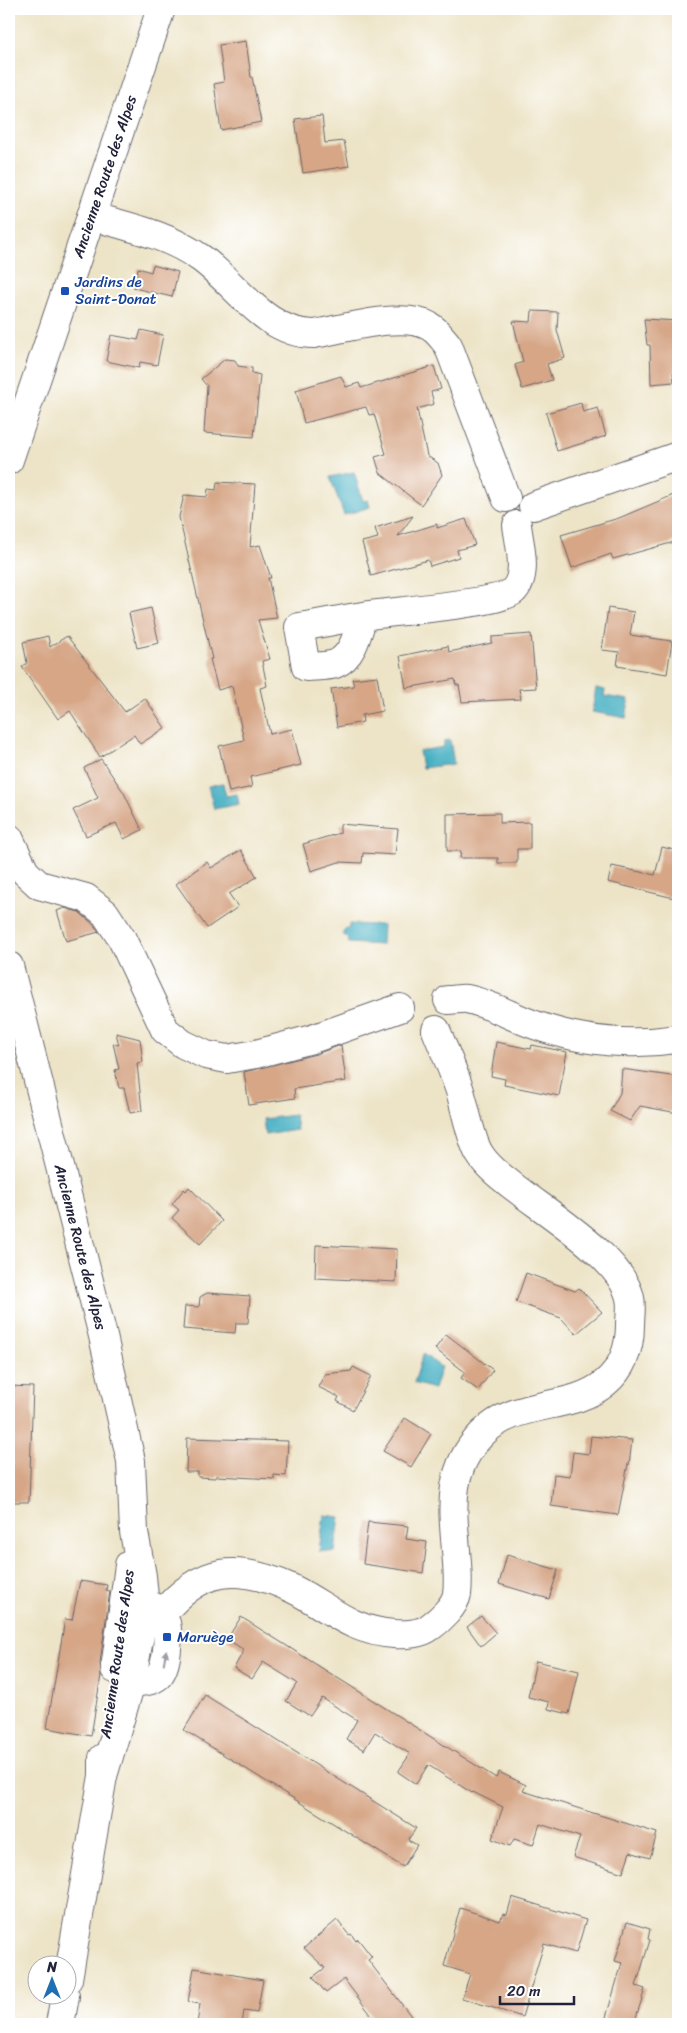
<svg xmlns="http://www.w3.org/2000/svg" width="687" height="2033" font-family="Sriracha,sans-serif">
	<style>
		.water { fill: #42aec1; stroke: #32687e }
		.building { fill: #d6a686 }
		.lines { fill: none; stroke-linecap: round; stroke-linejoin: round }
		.street-casing { stroke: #69666c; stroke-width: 30 }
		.secondary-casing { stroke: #69666c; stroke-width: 30 }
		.street { stroke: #fff; stroke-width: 28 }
		.secondary { stroke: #fff; stroke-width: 28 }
		.oneway { fill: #9c9ca7 }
		.transit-dot { fill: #1a4fb4; stroke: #fff; stroke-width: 2 }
		.labels { text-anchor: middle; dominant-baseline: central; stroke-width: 4; stroke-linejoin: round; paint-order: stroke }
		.street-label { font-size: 15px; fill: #22223b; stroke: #fff }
		.transit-label { font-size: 15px; fill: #164399; stroke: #fff; text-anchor: start }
	</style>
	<rect width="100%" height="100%" fill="#fff"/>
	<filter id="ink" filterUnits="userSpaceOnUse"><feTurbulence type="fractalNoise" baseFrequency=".02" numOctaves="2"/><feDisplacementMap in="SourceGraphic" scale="10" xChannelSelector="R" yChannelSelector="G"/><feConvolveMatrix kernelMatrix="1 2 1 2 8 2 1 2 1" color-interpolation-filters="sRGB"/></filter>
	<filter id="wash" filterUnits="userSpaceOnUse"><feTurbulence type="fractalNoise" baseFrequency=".0096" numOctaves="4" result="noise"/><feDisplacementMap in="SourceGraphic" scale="20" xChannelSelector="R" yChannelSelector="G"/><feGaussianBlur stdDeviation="1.12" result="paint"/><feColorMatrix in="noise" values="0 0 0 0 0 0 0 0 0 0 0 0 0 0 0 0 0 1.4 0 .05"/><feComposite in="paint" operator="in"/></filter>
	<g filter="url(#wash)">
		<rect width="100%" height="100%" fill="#ede4c7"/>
		<!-- water -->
		<g class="water">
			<polygon points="354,472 363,501 368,500 370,507 344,515 330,477"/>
			<polygon points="596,688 605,690 604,696 629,700 626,718 592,712"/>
			<polygon points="450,740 454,764 422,768 419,751 444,747 444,741"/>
			<polygon points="223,783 226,796 237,794 239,804 214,809 208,786"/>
			<polygon points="349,924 383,925 382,945 348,943 348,938 345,937 343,933 345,929 349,928"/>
			<polygon points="295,1115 297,1130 265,1135 263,1119"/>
			<polygon points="423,1354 441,1367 434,1389 414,1383"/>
			<polygon points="324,1515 340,1517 335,1552 319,1551"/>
		</g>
		<g id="blocks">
			<!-- building -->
			<g class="building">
				<polygon points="246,41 251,77 252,77 261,122 221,130 214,84 224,82 219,45"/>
				<polygon points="322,116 325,143 344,141 349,166 303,173 295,119"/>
				<polygon points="153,265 178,272 172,297 134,288 138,268 151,272"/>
				<polygon points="532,311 558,312 557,330 565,358 547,364 552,380 522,389 515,365 523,362 513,321 531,322"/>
				<polygon points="644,319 678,321 678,372 673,373 674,382 651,384 650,345 647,345"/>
				<polygon points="141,330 163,335 157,365 140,362 139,368 106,361 111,335 138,340"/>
				<polygon points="225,359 235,360 238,366 252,368 252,373 260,375 254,437 204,433 207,386 201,379"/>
				<polygon points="434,366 441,389 431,392 434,404 417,409 427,456 438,463 442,475 421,505 380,473 375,457 386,454 374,414 369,415 366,407 304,423 296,390 341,376 346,387 359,383 361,388"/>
				<polygon points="581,403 583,412 598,408 606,436 557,451 546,413"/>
				<polygon points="217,482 255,484 250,547 260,545 271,578 268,578 277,618 258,620 270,659 262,661 267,686 260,688 270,734 292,729 301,765 250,777 252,787 229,792 219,746 244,740 232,686 218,690 210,659 212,659 179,517 184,495 207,497 208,489 216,490"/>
				<polygon points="678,493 678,541 613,559 611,554 572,568 561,535 619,518"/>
				<polygon points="413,516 398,536 437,524 437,528 466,519 475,545 457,550 459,557 430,566 428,560 371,576 362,542 378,538 375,528"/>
				<polygon points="151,608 159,643 137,648 129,613"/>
				<polygon points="608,608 634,612 630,635 672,641 667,674 617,666 619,652 602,650"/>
				<polygon points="531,634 536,688 519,689 521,699 462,702 459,685 456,685 455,679 406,688 400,656 448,646 449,652 492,643 492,637"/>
				<polygon points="48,636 50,647 67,636 125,712 145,698 165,728 140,744 134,735 100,757 70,711 58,719 22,667 27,663 23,642"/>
				<polygon points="377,676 383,711 362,715 363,722 337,727 331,689 354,686 352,679"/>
				<polygon points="101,759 124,793 142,830 124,839 116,823 86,836 73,810 98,798 84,768"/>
				<polygon points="500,813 500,823 530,822 530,849 517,849 517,863 498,863 498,858 460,858 461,851 447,851 447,814"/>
				<polygon points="340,824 398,829 395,855 363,853 362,863 339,862 311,871 303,844 340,833"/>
				<polygon points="662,847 678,851 678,899 608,882 612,866 655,875"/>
				<polygon points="241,850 257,877 229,894 238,907 207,928 176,884 207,862 211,868"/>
				<polygon points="64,908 79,912 93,924 99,932 66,941 57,911"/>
				<polygon points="116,1033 140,1039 143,1062 137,1063 142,1111 130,1113 124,1088 119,1088 115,1070 119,1069 113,1043 119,1045"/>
				<polygon points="496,1042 531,1049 532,1045 567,1052 559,1096 504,1085 505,1079 491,1076"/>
				<polygon points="341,1045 346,1081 294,1089 295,1098 249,1105 244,1072 316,1054"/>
				<polygon points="622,1069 678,1077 678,1113 640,1106 630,1121 610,1111 620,1093"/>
				<polygon points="189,1187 222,1221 200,1244 172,1218 179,1210 172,1204 184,1189 186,1191"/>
				<polygon points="316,1245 397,1249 396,1282 315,1278"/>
				<polygon points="526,1273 575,1291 579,1288 602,1312 576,1334 561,1318 516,1302"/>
				<polygon points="207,1293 250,1296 248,1323 236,1323 235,1333 183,1329 185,1306 199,1307 200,1297"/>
				<polygon points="446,1334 493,1370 478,1390 461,1378 465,1372 435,1349"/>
				<polygon points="353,1367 371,1376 353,1410 337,1401 339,1397 318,1387 325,1374 351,1371"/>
				<polygon points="9,1386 33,1387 29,1502 9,1502"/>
				<polygon points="405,1418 431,1434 411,1467 383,1451"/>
				<polygon points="591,1436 632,1440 629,1465 628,1464 618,1515 551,1506 554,1474 570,1476 573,1452 589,1454"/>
				<polygon points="187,1438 288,1441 286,1476 274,1475 274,1479 216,1476 216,1478 198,1477 198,1472 186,1472"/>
				<polygon points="368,1522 408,1526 406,1539 427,1542 423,1573 363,1564"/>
				<polygon points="507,1555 558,1570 549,1599 499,1584"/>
				<polygon points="80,1581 107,1585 106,1590 110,1591 100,1662 101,1675 91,1736 47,1728 65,1619 72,1620"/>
				<polygon points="481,1616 496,1633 481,1646 467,1627"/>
				<polygon points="241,1617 496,1778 499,1772 526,1785 523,1791 657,1833 650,1858 630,1852 623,1873 573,1857 580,1837 540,1824 533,1845 514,1839 510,1846 492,1839 503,1807 473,1792 472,1793 428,1765 416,1784 398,1772 410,1754 375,1732 364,1750 346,1739 357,1720 322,1698 310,1716 286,1701 297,1683 263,1662 252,1679 234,1668 244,1650 227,1639"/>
				<polygon points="536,1661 579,1671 569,1714 548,1709 549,1702 528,1697"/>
				<polygon points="205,1695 416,1828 408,1840 417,1845 403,1867 184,1730"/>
				<polygon points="512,1897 586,1920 576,1953 544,1944 522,2017 462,1998 470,1974 444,1966 460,1908 500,1921 503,1914 507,1915"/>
				<polygon points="337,1920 349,1935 351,1934 356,1941 358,1939 372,1957 368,1960 417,2024 378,2024 344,1979 326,1993 313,1977 325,1968 304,1948"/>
				<polygon points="627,1922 650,1929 648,1939 650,1940 636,1986 645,1989 634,2024 604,2024 622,1963 615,1961"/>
				<polygon points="194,1968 263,1980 257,2013 244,2011 242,2024 197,2024 200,2004 188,2002"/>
			</g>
		</g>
	</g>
	<g filter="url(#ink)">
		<use href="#blocks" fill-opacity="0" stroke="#69666c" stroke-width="1"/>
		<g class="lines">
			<!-- street casing -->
			<g class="street-casing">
				<g id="street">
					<path d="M 91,216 C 130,227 169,235 202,259 C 237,285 266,334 314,334 C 343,329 403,311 429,326 C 437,330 442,338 448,345 L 506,498"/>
					<polyline points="533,506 678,456"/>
					<path d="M 363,616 C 358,632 353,657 335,664 C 326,667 315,666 306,667 L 299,627 C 320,624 341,619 363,616 C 387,612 501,603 513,591 C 529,576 519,543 517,525"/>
					<polyline points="9,838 25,872 39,885 86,898 105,913 122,939 165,1030 183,1044 206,1055 227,1059 256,1054 312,1039 400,1008"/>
					<path d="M 448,1000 C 454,1000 462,998 467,999 C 491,1004 512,1017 535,1025 C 582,1042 629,1046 678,1039"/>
					<path d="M 162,1614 C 201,1567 236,1563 291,1588 C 328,1606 349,1631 394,1634 C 405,1635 421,1634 430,1627 C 440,1620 455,1606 457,1594 C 459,1579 457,1564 456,1550 C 452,1505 448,1469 482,1434 C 517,1398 570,1412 605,1383 C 623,1368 630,1347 630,1325 C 630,1316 632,1306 630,1298 C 622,1259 549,1214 518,1190 C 505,1180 488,1168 479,1153 C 471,1140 465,1107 460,1091 C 453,1070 444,1050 436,1030"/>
					<path d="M 115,1666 L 131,1683 C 140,1682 151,1682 158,1676 C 168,1667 169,1635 166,1623 C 164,1616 159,1612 154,1607 L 146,1607"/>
				</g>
			</g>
			<!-- secondary casing -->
			<g class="secondary-casing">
				<g id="secondary">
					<path id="s1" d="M 9,460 L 161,9"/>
					<path id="s2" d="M 9,966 L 102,1332 L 131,1461 L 134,1532 L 142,1576 L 145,1607 L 131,1683 L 103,1776"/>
					<polyline points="115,1669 129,1565"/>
					<polyline points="68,1979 103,1776 103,1758"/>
					<polyline points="60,2024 65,1996"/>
				</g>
			</g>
			<!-- street -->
			<use href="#street" class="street"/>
			<!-- secondary -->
			<use href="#secondary" class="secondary"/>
		</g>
		<!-- one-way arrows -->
		<defs><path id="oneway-solid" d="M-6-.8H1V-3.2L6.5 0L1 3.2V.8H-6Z" transform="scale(1.25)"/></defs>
		<use class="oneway" href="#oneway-solid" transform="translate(165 1657) rotate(-80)"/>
	</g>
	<!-- markers -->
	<g class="transit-dot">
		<rect x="60" y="286" width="10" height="10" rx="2.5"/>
		<rect x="162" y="1632" width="10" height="10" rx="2.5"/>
	</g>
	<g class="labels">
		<!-- street labels -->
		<g class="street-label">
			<text stroke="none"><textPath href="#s1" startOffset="299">Ancienne Route des Alpes</textPath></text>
			<text stroke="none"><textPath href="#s2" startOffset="290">Ancienne Route des Alpes</textPath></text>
			<text transform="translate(117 1654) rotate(-82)">Ancienne Route des Alpes</text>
		</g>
		<!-- transit labels -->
		<g class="transit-label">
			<text x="75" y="282">Jardins de<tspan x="75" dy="17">Saint-Donat</tspan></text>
			<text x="177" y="1637">Maruège</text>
		</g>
	</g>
	<!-- margin -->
	<rect width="687" height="2033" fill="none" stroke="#fff" stroke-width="30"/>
	<!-- north arrow -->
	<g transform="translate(52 1980)"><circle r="24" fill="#ffffff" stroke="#a7a7b1"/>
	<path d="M0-4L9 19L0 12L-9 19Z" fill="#1f6fb2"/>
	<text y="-8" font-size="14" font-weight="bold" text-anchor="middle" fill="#22223b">N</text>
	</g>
	<!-- scale -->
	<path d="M500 1996v8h74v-8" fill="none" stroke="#22223b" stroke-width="2.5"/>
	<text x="507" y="1996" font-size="15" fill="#22223b" stroke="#ffffff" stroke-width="4" paint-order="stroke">20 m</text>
</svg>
